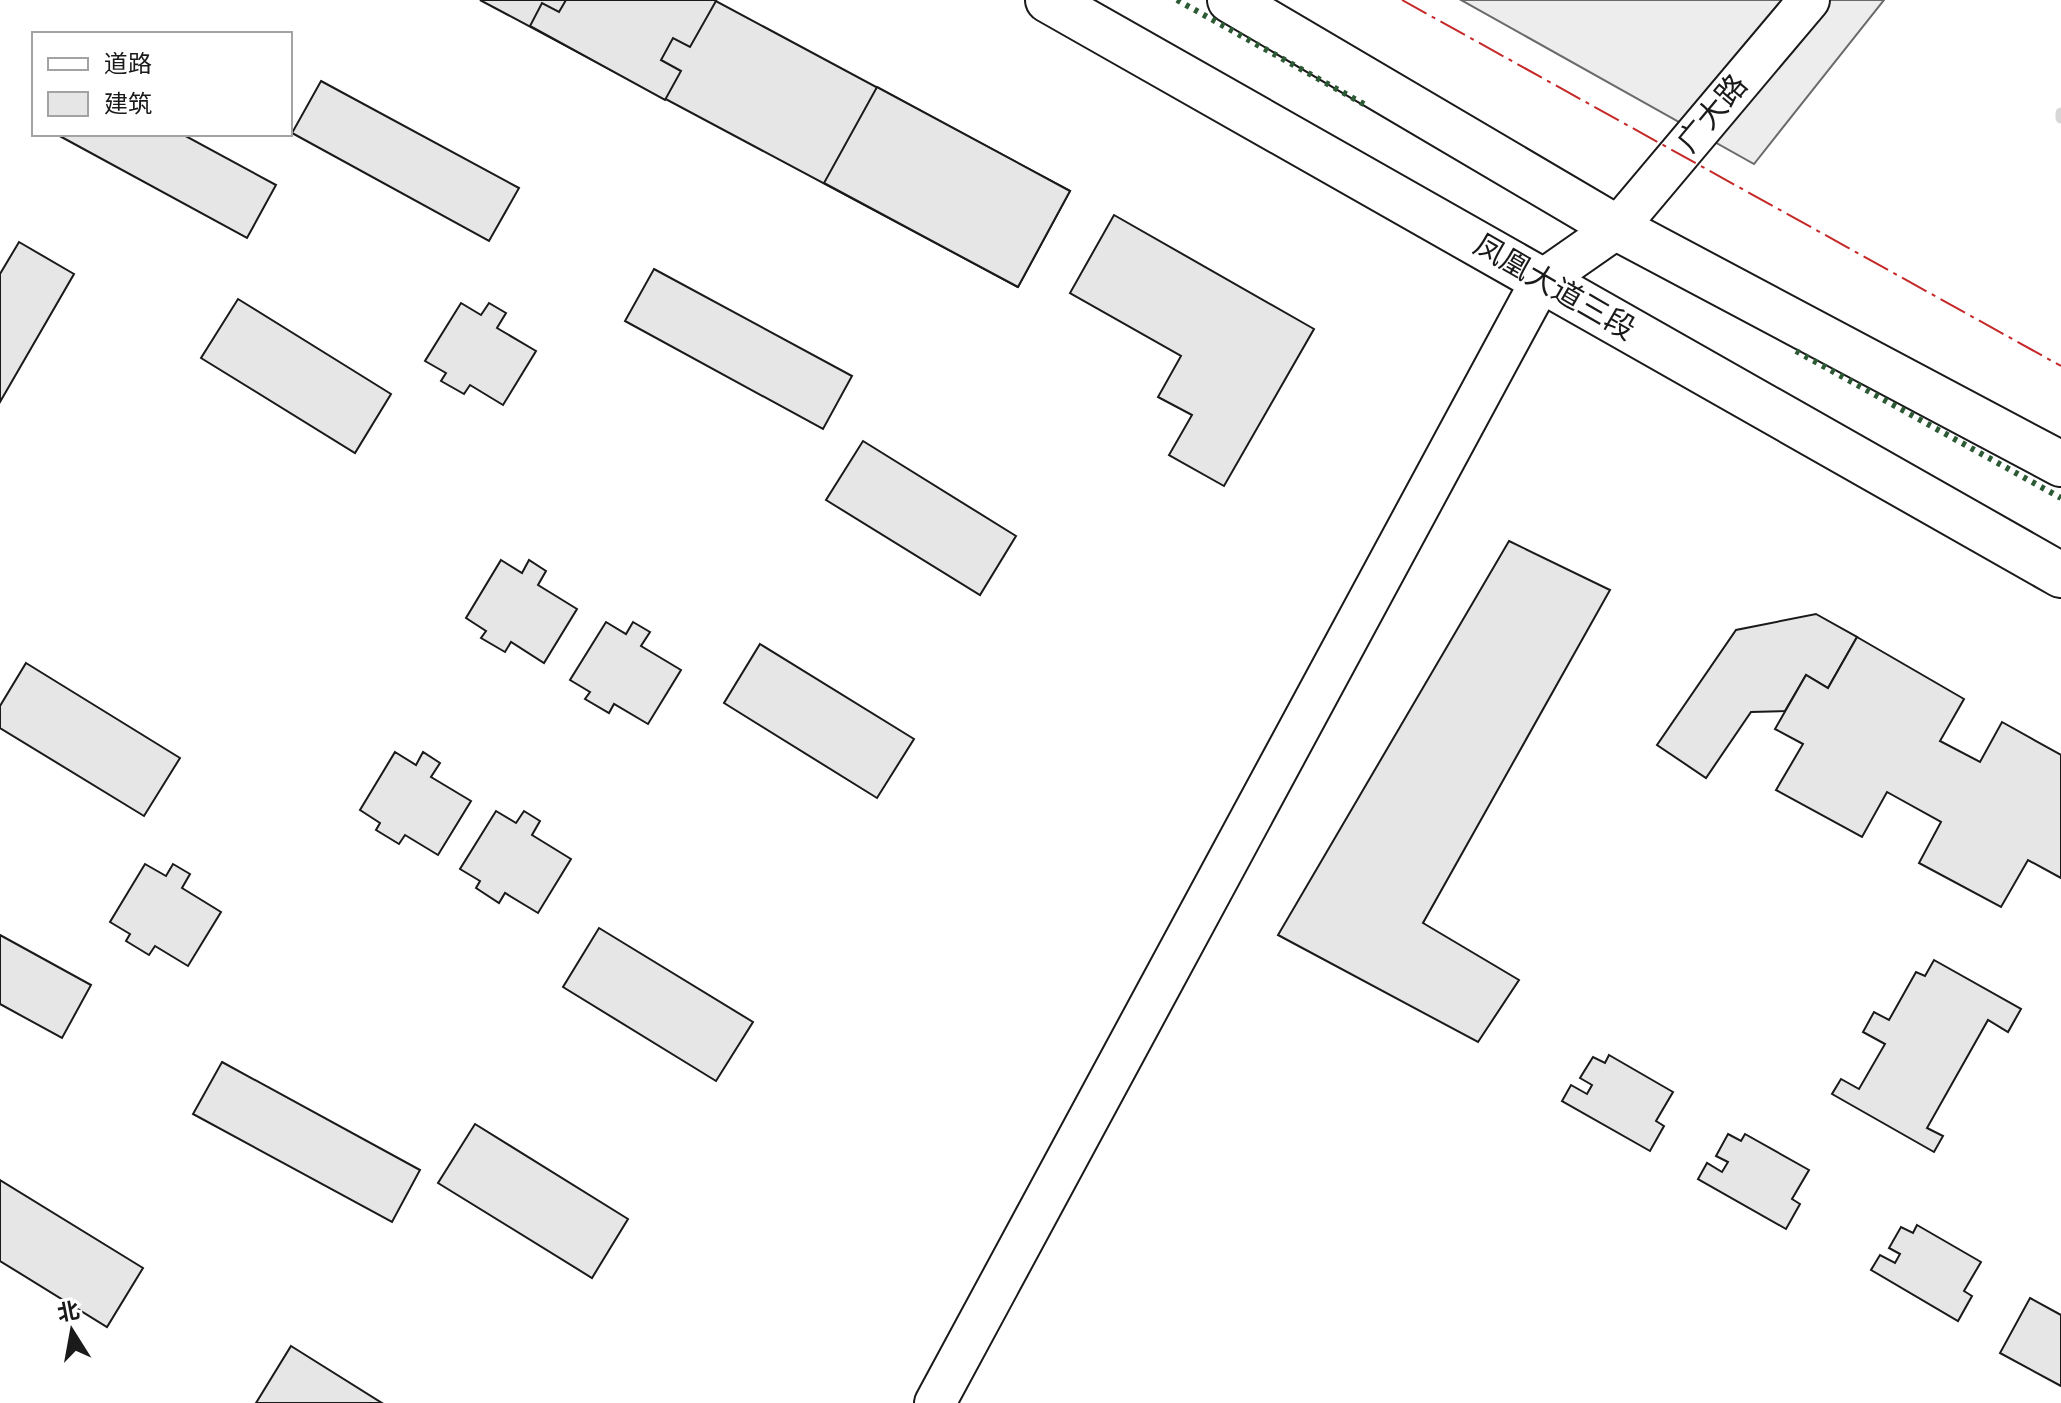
<svg xmlns="http://www.w3.org/2000/svg" width="2061" height="1403" font-family="'Alegreya Sans','Noto Sans SC',sans-serif">
	<style>
		.built { fill: #ededed; stroke: #6a6a6a; stroke-width: 2 }
		.lines { fill: none; stroke-linecap: round; stroke-linejoin: round }
		.stream { stroke: #d7d7d7; stroke-width: 11 }
		.building { fill: #e6e6e6; stroke: #1a1a1a; stroke-width: 2 }
		.tertiary-casing { stroke: #1a1a1a; stroke-width: 44 }
		.primary-casing { stroke: #1a1a1a; stroke-width: 48 }
		.tertiary { stroke: #fff; stroke-width: 40 }
		.primary { stroke: #fff; stroke-width: 44 }
		.hedge { stroke: #2b5a34; stroke-width: 6; stroke-dasharray: 4 6; stroke-linecap: butt }
		.power { stroke: #c62828; stroke-width: 2; stroke-dasharray: 28 6 4 6; stroke-linecap: butt }
		.labels { text-anchor: middle; dominant-baseline: central; stroke-width: 6; stroke-linejoin: round; paint-order: stroke }
		.street-label { font-size: 30px; fill: #1a1a1a; stroke: #fff }
	</style>
	<rect width="100%" height="100%" fill="#fff"/>
	<!-- built -->
	<polygon class="built" points="1461,0 1884,0 1754,164"/>
	<g class="lines">
		<!-- stream -->
		<polyline class="stream" points="2061,113 2061,118"/>
	</g>
	<!-- building -->
	<g class="building">
		<polygon points="480,0 714,0 1070,191 1018,287"/>
		<polygon points="566,0 714,0 716,1 690,47 673,38 661,60 681,71 665,100 530,26 542,3 559,12"/>
		<polygon points="321,81 519,188 489,241 292,133"/>
		<polygon points="877,87 1070,191 1018,287 824,183"/>
		<polygon points="56,134 182,134 276,185 247,238"/>
		<polygon points="1114,215 1314,329 1224,486 1169,455 1192,415 1158,397 1181,356 1070,293"/>
		<polygon points="19,242 74,274 0,402 0,274"/>
		<polygon points="654,269 852,376 823,429 625,321"/>
		<polygon points="238,299 391,394 355,453 201,358"/>
		<polygon points="461,303 481,315 489,303 506,313 497,328 536,351 503,405 470,385 464,394 441,381 446,373 425,361"/>
		<polygon points="863,441 1016,536 980,595 826,500"/>
		<polygon points="1509,541 1610,590 1423,923 1519,980 1478,1042 1278,935"/>
		<polygon points="501,560 522,573 529,560 546,571 538,585 577,609 544,663 511,642 505,652 481,638 486,631 466,618"/>
		<polygon points="1816,614 1857,637 1828,688 1806,675 1785,711 1751,712 1706,778 1657,745 1736,630"/>
		<polygon points="606,622 626,634 633,622 650,632 641,646 681,670 648,724 614,704 609,713 585,699 590,692 570,680"/>
		<polygon points="1857,637 1964,699 1940,741 1980,762 2002,722 2061,755 2061,878 2028,860 2001,907 1919,863 1941,822 1887,792 1862,837 1776,790 1803,744 1775,729 1806,675 1828,688"/>
		<polygon points="760,644 914,739 877,798 724,703"/>
		<polygon points="26,663 180,758 144,816 0,728 0,706"/>
		<polygon points="395,752 416,765 423,752 440,763 431,777 471,801 438,855 405,835 399,844 376,830 380,823 360,810"/>
		<polygon points="496,811 516,823 524,811 540,821 532,835 571,859 538,913 505,893 499,903 476,888 480,881 460,869"/>
		<polygon points="145,864 166,876 173,864 190,874 182,888 221,912 188,966 155,946 149,955 126,941 130,934 110,922"/>
		<polygon points="599,928 753,1022 716,1081 563,987"/>
		<polygon points="0,935 91,985 62,1038 0,1004"/>
		<polygon points="1934,960 2021,1009 2008,1032 1988,1020 1927,1128 1943,1136 1934,1152 1832,1094 1841,1079 1859,1089 1885,1044 1863,1032 1874,1012 1889,1020 1916,972 1925,976"/>
		<polygon points="1609,1055 1673,1092 1656,1121 1664,1126 1650,1151 1562,1101 1571,1085 1587,1094 1592,1085 1580,1078 1593,1057 1605,1063"/>
		<polygon points="222,1062 420,1170 392,1222 193,1114"/>
		<polygon points="475,1124 628,1219 592,1278 438,1183"/>
		<polygon points="1728,1134 1741,1141 1745,1134 1809,1170 1792,1199 1800,1204 1786,1229 1698,1179 1707,1163 1722,1172 1728,1162 1716,1156"/>
		<polygon points="0,1180 143,1268 107,1327 0,1261"/>
		<polygon points="1917,1225 1981,1262 1964,1291 1972,1296 1958,1321 1871,1270 1880,1255 1895,1263 1900,1254 1889,1248 1901,1227 1913,1233"/>
		<polygon points="2030,1298 2061,1315 2061,1386 2000,1353"/>
		<polygon points="291,1346 382,1403 256,1403"/>
	</g>
	<g class="lines">
		<!-- tertiary casing -->
		<g class="tertiary-casing">
			<polyline id="tertiary" points="935,1403 1541,281 1617,228 1809,0"/>
		</g>
		<!-- primary casing -->
		<g class="primary-casing">
			<g id="primary">
				<polyline points="1048,0 2061,575"/>
				<polyline points="1230,0 1617,228 2061,464"/>
			</g>
		</g>
		<!-- tertiary -->
		<use href="#tertiary" class="tertiary"/>
		<!-- primary -->
		<use href="#primary" class="primary"/>
		<!-- hedge -->
		<g class="hedge">
			<polyline points="1177,0 1369,107"/>
			<polyline points="1796,351 2061,498"/>
		</g>
		<!-- power -->
		<polyline class="power" points="1402,0 2061,366"/>
	</g>
	<g class="labels">
		<!-- street labels -->
		<g class="street-label">
			<text transform="translate(1713 114) rotate(-50)">广大路</text>
			<text transform="translate(1554 288) rotate(30)">凤凰大道三段</text>
		</g>
	</g>
	<!-- legend -->
	<rect x="32" y="32" width="260" height="104" fill="#ffffff" stroke="#a3a3a3" stroke-width="2"/>
	<rect x="48" y="58" width="40" height="12" fill="#ffffff" stroke="#a3a3a3" stroke-width="2"/>
	<text x="104" y="72" font-size="24" fill="#1a1a1a">道路</text>
	<rect x="48" y="92" width="40" height="24" fill="#e6e6e6" stroke="#a3a3a3" stroke-width="2"/>
	<text x="104" y="112" font-size="24" fill="#1a1a1a">建筑</text>
	<!-- north arrow -->
	<g transform="translate(72 1331) rotate(349)" stroke="#ffffff" stroke-width="6" paint-order="stroke">
	<path d="M0-6L14 30L0 20L-14 30Z" fill="#1a1a1a"/>
	<text y="-12" font-size="22" font-weight="bold" text-anchor="middle" fill="#1a1a1a">北</text>
	</g>
</svg>
